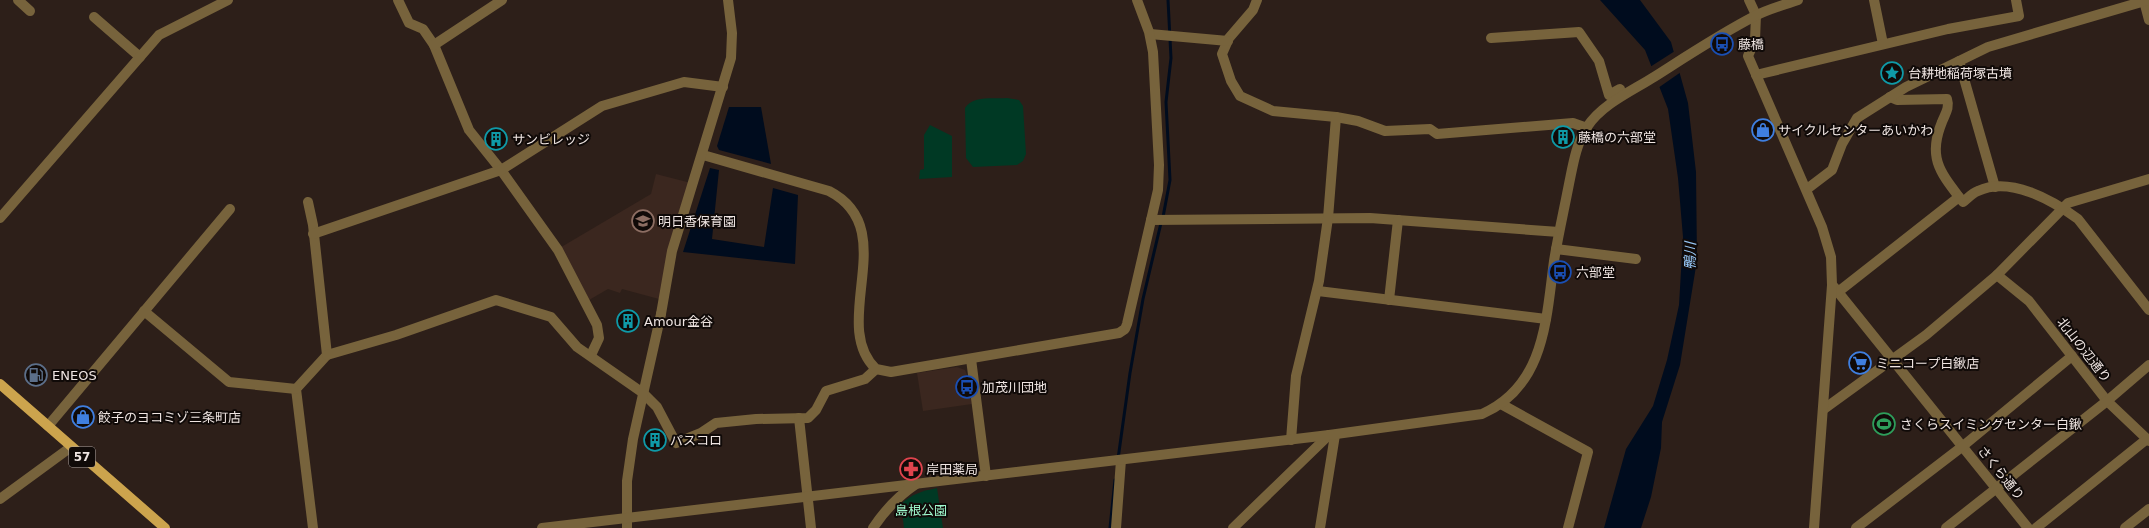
<svg xmlns="http://www.w3.org/2000/svg" width="2149" height="528" font-family="'DejaVu Sans','Noto Sans JP',sans-serif">
	<style>
		.built { fill: #3b271f }
		.green { fill: #003924 }
		.water { fill: #000c1e }
		.pier { fill: #2d1f19 }
		.lines { fill: none; stroke-linecap: round; stroke-linejoin: round }
		.stream { stroke: #000c1e; stroke-width: 3 }
		.minor { stroke: #77633c; stroke-width: 10 }
		.tertiary { stroke: #77633c; stroke-width: 10 }
		.primary { stroke: #cca44d; stroke-width: 10 }
		.labels { text-anchor: middle; dominant-baseline: central; stroke-width: 4; stroke-linejoin: round; paint-order: stroke }
		.shield { fill: #100a08; stroke: #aca3a1; stroke-width: 1 }
		.shield-label { font-size: 12px; font-weight: bold; fill: #efe5e2 }
		.poi-label { font-size: 13px; fill: #efe5e2; stroke: #100a08; text-anchor: start }
		.street-label { font-size: 13px; fill: #efe5e2; stroke: #100a08 }
		.park-label { font-size: 13px; fill: #9ff9ce; stroke: #100a08 }
		.water-label { font-size: 14px; font-style: italic; fill: #95c5f4; stroke: #100a08 }
	</style>
	<rect width="100%" height="100%" fill="#2d1f19"/>
	<!-- built -->
	<g class="built">
		<polygon points="656,174 691,183 659,299 622,289 620,293 608,289 589,300 558,249 651,194"/>
		<polygon points="957,367 965,370 967,375 972,404 923,411 917,373"/>
	</g>
	<!-- green -->
	<g class="green">
		<path d="M 1007,98 L 1019,100 L 1023,106 L 1026,154 L 1023,161 L 1017,165 L 973,167 L 966,158 L 965,108 C 973,95 993,99 1007,98 Z"/>
		<polygon points="930,125 952,136 952,177 919,179 920,170 924,169 924,135"/>
		<path d="M 937,488 L 943,528 L 904,528 L 901,504 C 912,494 922,491 937,488 Z"/>
	</g>
	<!-- water -->
	<g class="water">
		<polygon points="1600,0 1640,0 1671,42 1688,103 1696,172 1697,260 1680,365 1662,422 1661,448 1651,497 1641,528 1604,528 1626,449 1653,406 1667,360 1679,305 1683,237 1678,178 1668,109 1645,50"/>
		<polygon points="729,107 761,107 771,164 719,150 717,146"/>
		<polygon points="710,168 719,170 712,239 764,247 773,188 798,195 795,264 683,252"/>
	</g>
	<!-- pier -->
	<polygon class="pier" points="1675,51 1681,72 1658,88 1650,67"/>
	<g class="lines">
		<!-- stream -->
		<g class="stream">
			<polyline points="1163,217 1170,180 1166,102 1171,58 1168,0"/>
			<polyline points="1118,459 1130,373 1143,299 1161,223"/>
			<polyline points="1110,528 1115,480"/>
		</g>
		<!-- minor -->
		<g class="minor">
			<polyline points="18,0 30,11"/>
			<polyline points="398,0 409,23 423,29 434,45 469,130 501,170 558,250 597,325 599,338 591,355"/>
			<polyline points="1257,0 1253,10 1229,38 1222,54 1231,81 1240,96 1273,111 1336,117 1358,121 1385,131 1430,129 1437,134 1573,123 1587,128"/>
			<polyline points="1749,0 1756,15"/>
			<polyline points="1874,0 1883,44"/>
			<polyline points="2144,1 2149,20"/>
			<polyline points="94,17 140,57"/>
			<polyline points="1150,34 1228,41"/>
			<polyline points="1491,38 1579,32 1599,61 1609,95 1620,89"/>
			<polyline points="434,45 502,0"/>
			<polyline points="1959,61 1995,187"/>
			<polyline points="1756,75 1948,29 2019,16 2016,0"/>
			<path d="M 1890,97 L 1897,100 L 1947,99 C 1950,108 1945,114 1942,122 C 1928,156 1939,171 1959,197"/>
			<polyline points="1807,189 1832,170 1842,144 1857,118 1906,87 1988,47 2148,0"/>
			<polyline points="308,202 313,225 327,355 296,389 313,528"/>
			<polyline points="0,218 159,35 228,0"/>
			<polyline points="1151,220 1370,218 1559,232"/>
			<polyline points="313,234 501,170 602,106 684,82 723,87"/>
			<polyline points="1556,249 1636,259"/>
			<polyline points="1997,275 2029,301 2107,401 2149,441"/>
			<polyline points="1834,287 2028,528"/>
			<polyline points="1318,291 1546,319"/>
			<path d="M 1838,292 L 1959,197 L 1963,202 C 1967,199 1972,193 1978,191 C 2010,176 2052,200 2078,219 L 2149,310"/>
			<polyline points="1389,300 1398,220"/>
			<polyline points="144,311 229,382 296,389"/>
			<polyline points="327,355 396,335 496,300 551,317 577,347 643,393 657,407 676,443 701,433 716,423 756,419 808,418 816,410 826,391 865,379 876,369"/>
			<polyline points="1501,404 1588,452 1568,528"/>
			<polyline points="1824,409 1926,335 1997,275 2068,203 2149,179"/>
			<polyline points="799,418 811,528"/>
			<polyline points="48,426 230,209"/>
			<polyline points="1291,440 1296,376 1319,281 1328,218 1336,117"/>
			<polyline points="0,499 71,447"/>
			<polyline points="627,528 627,481 633,439 661,314"/>
			<polyline points="1116,528 1121,460"/>
			<polyline points="1233,528 1329,435"/>
			<polyline points="1320,528 1335,435"/>
			<polyline points="1856,528 1963,446 2072,356"/>
			<polyline points="1946,528 2107,401 2149,365"/>
			<polyline points="2036,528 2147,439"/>
			<polyline points="2125,528 2149,509"/>
		</g>
		<!-- tertiary -->
		<g class="tertiary">
			<polyline points="1756,15 1755,40 1748,56 1822,227 1831,257 1832,285 1814,528"/>
			<path d="M 703,155 L 829,191 C 903,229 828,323 876,369 L 891,372 L 1119,333 L 1125,329 L 1127,324 L 1158,190 L 1159,165 L 1153,52 L 1149,32 L 1137,0"/>
			<polyline points="661,314 672,251 731,58 732,33 728,0"/>
			<polyline points="971,359 986,476"/>
			<path d="M 542,528 L 1329,435 L 1482,414 C 1545,386 1546,320 1554,261 C 1558,236 1564,210 1569,184 C 1573,165 1576,144 1587,127 C 1602,104 1632,91 1654,77 C 1687,56 1720,34 1755,16 C 1768,9 1784,5 1798,0"/>
			<path d="M 873,528 C 885,510 898,496 916,484"/>
		</g>
		<!-- primary -->
		<polyline class="primary" points="0,384 165,528"/>
	</g>
	<!-- icons -->
	<defs>
		<g id="bus-ring" transform="scale(1.15)"><circle r="9.5" fill="#100a08" stroke="#1a4fb4" stroke-width="1.5"/><path d="M-5-6H5V4H4V6H2V4H-2V6H-4V4H-5ZM-3.5-4V0h7V-4ZM-3.5 1.2v1.5H-2V1.2ZM2 1.2v1.5H3.5V1.2Z" fill="#1a4fb4"/></g>
		<g id="sight-ring" transform="scale(1.15)"><circle r="9.5" fill="#100a08" stroke="#0f9aa8" stroke-width="1.5"/><path d="M0-6L1.8-2.2L6-1.7L2.9 1.2L3.7 5.4L0 3.3L-3.7 5.4L-2.9 1.2L-6-1.7L-1.8-2.2Z" fill="#0f9aa8"/></g>
		<g id="shop-ring" transform="scale(1.15)"><circle r="9.5" fill="#100a08" stroke="#3f7fe0" stroke-width="1.5"/><path d="M-5-2.5h2.3a2.7 3.5 0 0 1 5.4 0H5L5.5 6h-11ZM-1.5-2.5h3a1.5 2.3 0 0 0-3 0Z" fill="#3f7fe0"/></g>
		<g id="building-ring" transform="scale(1.15)"><circle r="9.5" fill="#100a08" stroke="#0f9aa8" stroke-width="1.5"/><path d="M-4-6H4V6H1V3H-1V6H-4ZM-2.5-4.3h1.7v1.8h-1.7ZM.8-4.3h1.7v1.8H.8ZM-2.5-1h1.7V.8h-1.7ZM.8-1h1.7V.8H.8Z" fill="#0f9aa8"/></g>
		<g id="school-ring" transform="scale(1.15)"><circle r="9.5" fill="#100a08" stroke="#8d6e63" stroke-width="1.5"/><path d="M0-5L7-2L0 1L-7-2ZM-4 1L0 2.5L4 1V4Q0 6-4 4Z" fill="#8d6e63"/></g>
		<g id="supermarket-ring" transform="scale(1.15)"><circle r="9.5" fill="#100a08" stroke="#3f7fe0" stroke-width="1.5"/><path d="M-6-5.5h2.5l.6 2H6L4.5 2H-2.5L-4.4-4H-6ZM-1.5 3.2a1.3 1.3 0 1 0 .1 0ZM3 3.2a1.3 1.3 0 1 0 .1 0Z" fill="#3f7fe0"/></g>
		<g id="fuel-ring" transform="scale(1.15)"><circle r="9.5" fill="#100a08" stroke="#5c6f8a" stroke-width="1.5"/><path d="M-5.5-6h7V0h2V4h1.3V-2.5L3-4.5l.8-.8L6-3V5H2.5V1h-1V6h-7ZM-4.2-4.7v3.2H.2V-4.7Z" fill="#5c6f8a"/></g>
		<g id="stadium-ring" transform="scale(1.15)"><circle r="9.5" fill="#100a08" stroke="#2e9e5b" stroke-width="1.5"/><path d="M0-5a6.5 5 0 1 0 0 10a6.5 5 0 1 0 0-10ZM-3.5-1.8h7v3.6h-7Z" fill="#2e9e5b"/></g>
		<g id="pharmacy-ring" transform="scale(1.15)"><circle r="9.5" fill="#100a08" stroke="#e0444e" stroke-width="1.5"/><path d="M-2-6h4v4h4v4h-4v4h-4v-4h-4v-4h4Z" fill="#e0444e"/></g>
	</defs>
	<g fill-rule="evenodd">
		<use href="#bus-ring" x="1722" y="44"/>
		<use href="#sight-ring" x="1892" y="73"/>
		<use href="#shop-ring" x="1763" y="130"/>
		<use href="#building-ring" x="1563" y="137"/>
		<use href="#building-ring" x="496" y="139"/>
		<use href="#school-ring" x="643" y="221"/>
		<use href="#bus-ring" x="1560" y="272"/>
		<use href="#building-ring" x="628" y="321"/>
		<use href="#supermarket-ring" x="1860" y="363"/>
		<use href="#fuel-ring" x="36" y="375"/>
		<use href="#bus-ring" x="967" y="387"/>
		<use href="#shop-ring" x="83" y="417"/>
		<use href="#stadium-ring" x="1884" y="424"/>
		<use href="#building-ring" x="655" y="440"/>
		<use href="#pharmacy-ring" x="911" y="469"/>
	</g>
	<g class="labels">
		<!-- shield labels -->
		<rect class="shield" x="69" y="447" width="26" height="20" rx="3"/>
		<g class="shield-label">
			<text x="82" y="457">57</text>
		</g>
		<!-- poi labels -->
		<g class="poi-label">
			<text x="1738" y="44">藤橋</text>
			<text x="1908" y="73">台耕地稲荷塚古墳</text>
			<text x="1778" y="130">サイクルセンターあいかわ</text>
			<text x="1578" y="137">藤橋の六部堂</text>
			<text x="512" y="139">サンビレッジ</text>
			<text x="658" y="221">明日香保育園</text>
			<text x="1576" y="272">六部堂</text>
			<text x="644" y="321">Amour金谷</text>
			<text x="1876" y="363">ミニコープ白鍬店</text>
			<text x="52" y="375">ENEOS</text>
			<text x="982" y="387">加茂川団地</text>
			<text x="98" y="417">餃子のヨコミゾ三条町店</text>
			<text x="1900" y="424">さくらスイミングセンター白鍬</text>
			<text x="670" y="440">パスコロ</text>
			<text x="926" y="469">岸田薬局</text>
		</g>
		<!-- street labels -->
		<g class="street-label">
			<text transform="translate(2084 350) rotate(52)">北山の辺通り</text>
			<text transform="translate(2001 473) rotate(51)">さくら通り</text>
		</g>
		<!-- park labels -->
		<g class="park-label">
			<text x="921" y="510">島根公園</text>
		</g>
		<!-- water labels -->
		<g class="water-label">
			<text transform="translate(1690 256) rotate(-89)">鴨川</text>
		</g>
	</g>
</svg>
